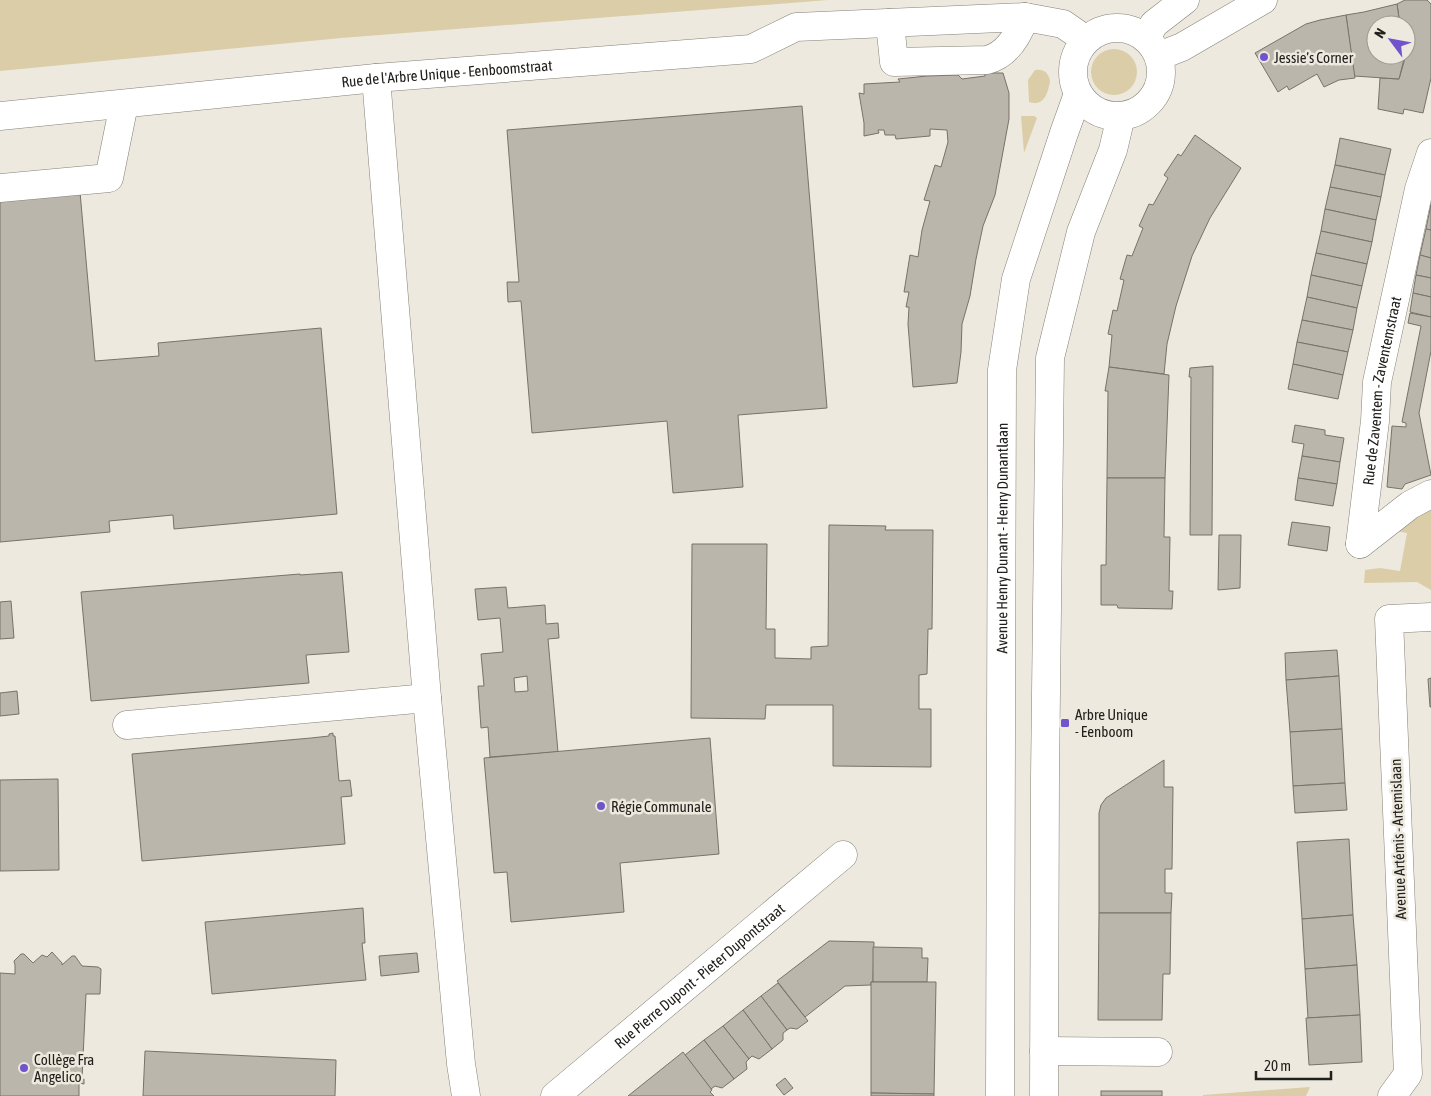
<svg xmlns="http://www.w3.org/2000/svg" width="1431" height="1096" font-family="'Asap Condensed',sans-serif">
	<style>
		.green { fill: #dbcda8 }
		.building { fill: #bab6ac; stroke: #77736a; fill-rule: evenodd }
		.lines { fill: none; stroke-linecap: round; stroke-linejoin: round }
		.minor-casing { stroke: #858177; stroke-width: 29 }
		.minor { stroke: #fff; stroke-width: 28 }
		.poi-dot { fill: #7153cc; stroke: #ede9de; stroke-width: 2 }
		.labels { text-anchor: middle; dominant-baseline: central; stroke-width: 5; stroke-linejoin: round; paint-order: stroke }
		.poi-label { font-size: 15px; fill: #22201d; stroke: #ede9de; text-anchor: start }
		.street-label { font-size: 15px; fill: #22201d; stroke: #ede9de }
	</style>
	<rect width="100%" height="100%" fill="#ede9de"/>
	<!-- green -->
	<g class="green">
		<polygon points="0,0 828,0 341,38 0,71"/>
		<circle cx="1114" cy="72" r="23"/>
		<path d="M 1035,70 C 1044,69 1048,72 1050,81 C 1048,93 1044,107 1029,102 L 1028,80 Z"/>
		<polygon points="1021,116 1034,116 1037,118 1024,153"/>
		<polygon points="1431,506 1431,590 1417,582 1364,583 1365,570 1380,568 1400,571 1407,533 1388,530"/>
		<polygon points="1310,1087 1306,1096 1203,1096 1203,1095"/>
	</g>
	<!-- building -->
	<g class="building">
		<polygon points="1405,0 1427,0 1431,4 1431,78 1423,113 1404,109 1403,114 1378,109 1380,78 1399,79 1406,55 1406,25 1400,25 1397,4"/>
		<polygon points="1397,4 1400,25 1376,25 1376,55 1405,55 1399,79 1354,76 1346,15 1364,12"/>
		<polygon points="1346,15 1355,78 1339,80 1324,87 1317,74 1289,90 1287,86 1278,92 1255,53 1306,24 1320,20"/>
		<polygon points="985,73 1003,73 1009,93 1009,119 995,195 983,226 976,259 970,296 962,324 961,352 957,383 913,387 908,324 909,307 906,307 909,292 904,292 910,255 918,257 922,230 930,201 924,200 935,165 941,167 948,142 947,130 930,129 930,136 896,139 895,135 885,135 884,130 878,130 879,133 864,136 864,123 859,93 864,94 864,84 900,82 898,79 927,76 958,75 962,79 985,76"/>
		<polygon points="802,106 827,408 738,415 743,487 673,493 667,421 532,433 521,301 508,302 507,282 519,282 507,130"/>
		<polygon points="1195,135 1241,168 1210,218 1192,256 1176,306 1167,344 1164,374 1109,367 1112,335 1108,334 1113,310 1117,311 1124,280 1120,279 1127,255 1132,256 1143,228 1139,226 1149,204 1153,205 1168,178 1164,175 1178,154 1181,156"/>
		<polygon points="1340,138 1391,149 1385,175 1335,165"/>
		<polygon points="1335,165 1385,175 1381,197 1330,187"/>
		<polygon points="1330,187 1381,197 1376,220 1325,209"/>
		<polygon points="80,192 95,361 159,356 158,343 321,328 337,514 174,529 173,515 109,521 110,532 0,542 0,199"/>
		<polygon points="1431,204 1431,230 1426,229"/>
		<polygon points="1325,209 1376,220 1372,242 1321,231"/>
		<polygon points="1426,229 1431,230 1431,258 1420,255"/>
		<polygon points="1321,231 1372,242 1367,264 1316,253"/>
		<polygon points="1316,253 1367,264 1362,286 1311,275"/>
		<polygon points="1420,255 1431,258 1431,278 1416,275"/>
		<polygon points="1311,275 1362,286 1357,308 1307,297"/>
		<polygon points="1416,275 1431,278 1431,297 1413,293"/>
		<polygon points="1413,293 1431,297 1431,317 1410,312"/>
		<polygon points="1307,297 1357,308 1353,330 1302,320"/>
		<polygon points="1410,313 1431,317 1431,351 1419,413 1431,475 1405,484 1402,489 1387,487 1392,426 1406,427 1406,423 1402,422 1421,326 1408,323"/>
		<polygon points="1302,320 1353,330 1348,352 1297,342"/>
		<polygon points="1297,342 1348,352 1343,375 1293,364"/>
		<polygon points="1293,364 1343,375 1338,399 1288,389"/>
		<polygon points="1213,366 1212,535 1190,535 1191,377 1189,377 1190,368"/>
		<polygon points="1109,367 1169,375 1165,478 1107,478 1108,391 1105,391"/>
		<polygon points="1295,425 1325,430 1325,435 1344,438 1340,462 1302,456 1304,444 1292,442"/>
		<polygon points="1302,456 1340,462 1337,484 1298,478"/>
		<polygon points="1107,478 1165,478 1164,537 1170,537 1169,591 1173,591 1172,609 1118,608 1117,605 1101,605 1101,565 1106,565"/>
		<polygon points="1298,478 1337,484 1333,506 1295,500"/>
		<polygon points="1292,522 1330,527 1327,551 1288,545"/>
		<polygon points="829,525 886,526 885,530 933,530 932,629 928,629 927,674 919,675 919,709 931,709 931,767 833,766 833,705 766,705 765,719 691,718 692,544 767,544 766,629 775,629 775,658 811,659 811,647 828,646"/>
		<polygon points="1219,535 1241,535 1240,588 1218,590"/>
		<polygon points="342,572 349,652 306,655 309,683 91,701 81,592 300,574 300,575"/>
		<path d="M 506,587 L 508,608 L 545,605 L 546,624 L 558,623 L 559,638 L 548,639 L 558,752 L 490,757 L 488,727 L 481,728 L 478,686 L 484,686 L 481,654 L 503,652 L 500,618 L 478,620 L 475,589 ZM 527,676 L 528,691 L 515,692 L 514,678 Z"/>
		<polygon points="11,601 14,638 0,639 0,602"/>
		<polygon points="1337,650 1339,676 1286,680 1285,653"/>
		<polygon points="1339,676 1342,729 1290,732 1286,680"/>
		<polygon points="1431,678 1431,707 1430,707 1428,679"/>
		<polygon points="17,691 19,714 0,716 0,693"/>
		<polygon points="1342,729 1345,783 1293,786 1290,732"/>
		<polygon points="333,733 333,736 335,736 339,781 350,780 352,796 341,797 345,844 142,861 132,754 311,738 329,736 329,734"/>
		<polygon points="710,738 719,854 620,863 624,912 511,922 507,872 494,873 484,758"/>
		<polygon points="1164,760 1164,787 1173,787 1172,869 1165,869 1165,893 1172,893 1171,913 1099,913 1099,813 1101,805 1106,798"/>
		<polygon points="58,779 59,870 0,871 0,780"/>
		<polygon points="1345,783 1347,810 1295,813 1293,786"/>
		<polygon points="1349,839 1353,915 1302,919 1297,842"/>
		<polygon points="363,908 365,943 362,943 366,980 212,994 205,922"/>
		<polygon points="1099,913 1171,913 1170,974 1163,974 1162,1020 1098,1020"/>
		<polygon points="1353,915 1357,965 1305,969 1302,919"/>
		<polygon points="829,941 874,942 873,982 871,982 871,985 845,986 805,1017 777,981"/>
		<polygon points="873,947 922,948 922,958 928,958 927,982 873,982"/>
		<polygon points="52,952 62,963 62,965 72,956 75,956 82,966 98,967 101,969 100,994 86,994 82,1079 84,1079 84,1084 79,1083 79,1096 0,1096 0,973 15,974 15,965 14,961 21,954 24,954 33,963 42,955 47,957"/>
		<polygon points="417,953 419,972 381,976 379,956"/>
		<polygon points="1357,965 1360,1015 1308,1018 1305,969"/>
		<polygon points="871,982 936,982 934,1094 871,1093"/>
		<polygon points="778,983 808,1021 797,1029 790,1028 787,1030 761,996"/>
		<polygon points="761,996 787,1030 783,1033 783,1040 772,1049 743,1010"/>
		<polygon points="743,1010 772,1049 759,1059 752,1056 749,1059 723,1026"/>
		<polygon points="1360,1015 1362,1062 1309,1065 1306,1018"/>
		<polygon points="723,1026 749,1059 746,1062 747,1069 734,1079 704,1040"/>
		<polygon points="704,1040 734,1079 722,1088 715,1086 711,1089 685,1055"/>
		<polygon points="145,1051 336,1060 335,1096 143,1096"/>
		<polygon points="683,1052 712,1090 710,1092 714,1096 628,1096"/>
		<polygon points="785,1078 793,1088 784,1095 776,1085"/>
		<rect x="1101" y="1091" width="61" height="5"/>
		<polygon points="871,1093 934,1094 934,1096 871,1096"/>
	</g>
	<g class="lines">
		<!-- minor casing -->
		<g class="minor-casing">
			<g id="minor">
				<path d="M 890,23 L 894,62 L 987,60 C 1007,55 1018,36 1025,17"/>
				<circle cx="1117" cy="72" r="44"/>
				<polyline points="1146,38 1154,24 1185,0"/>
				<polyline points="1159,56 1182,47 1263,0"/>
				<polyline points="376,78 427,698 461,1064 466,1096"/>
				<path id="s1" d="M 0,116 L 376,78 L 751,49 L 796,27 L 1025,17 L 1063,24 L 1086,40"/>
				<polyline points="0,188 109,178 124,104"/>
				<path id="s2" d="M 1360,544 L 1375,421 L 1377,382 L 1419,189 L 1431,153"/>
				<polyline points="1360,544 1410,505 1431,494"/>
				<polyline points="127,725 427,698"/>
				<polyline points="1044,1051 1158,1052"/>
				<path id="s3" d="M 555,1096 L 843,855"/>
				<path id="s4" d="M 1000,1096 L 1002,370 L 1016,279 L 1064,133 L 1078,94"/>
				<polyline points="1044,1096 1045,777 1050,358 1081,232 1113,150 1121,116"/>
				<polyline points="1392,1096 1408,1074 1389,619 1431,617"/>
			</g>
		</g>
		<!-- minor -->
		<use href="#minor" class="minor"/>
	</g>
	<!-- markers -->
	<g class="poi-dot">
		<circle cx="1264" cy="57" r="5"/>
		<rect x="1060" y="718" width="10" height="10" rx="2.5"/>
		<circle cx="601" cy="806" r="5"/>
		<circle cx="24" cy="1068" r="5"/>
	</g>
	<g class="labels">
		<!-- poi labels -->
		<g class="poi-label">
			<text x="1274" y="57">Jessie’s Corner</text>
			<text x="1075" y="714">Arbre Unique<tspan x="1075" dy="17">- Eenboom</tspan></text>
			<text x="611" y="806">Régie Communale</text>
			<text x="34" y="1059">Collège Fra<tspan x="34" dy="17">Angelico</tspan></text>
		</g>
		<!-- street labels -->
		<g class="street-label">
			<text stroke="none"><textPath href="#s1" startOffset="449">Rue de l'Arbre Unique - Eenboomstraat</textPath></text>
			<text stroke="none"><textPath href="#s2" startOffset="155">Rue de Zaventem - Zaventemstraat</textPath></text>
			<text stroke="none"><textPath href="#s4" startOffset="558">Avenue Henry Dunant - Henry Dunantlaan</textPath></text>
			<text transform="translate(1398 839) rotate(-92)">Avenue Artémis - Artemislaan</text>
			<text stroke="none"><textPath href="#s3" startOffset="188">Rue Pierre Dupont - Pieter Dupontstraat</textPath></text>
		</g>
	</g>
	<!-- north arrow -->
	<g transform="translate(1391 40) rotate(302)"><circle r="24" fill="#ede9de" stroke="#9c9991"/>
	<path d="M0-4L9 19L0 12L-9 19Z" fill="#7153cc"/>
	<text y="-8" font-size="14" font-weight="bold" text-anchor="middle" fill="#22201d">N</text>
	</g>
	<!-- scale -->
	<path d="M1256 1071v8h75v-8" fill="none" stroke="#22201d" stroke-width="2.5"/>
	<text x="1264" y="1071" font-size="15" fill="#22201d" stroke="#ede9de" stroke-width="4" paint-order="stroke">20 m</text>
</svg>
